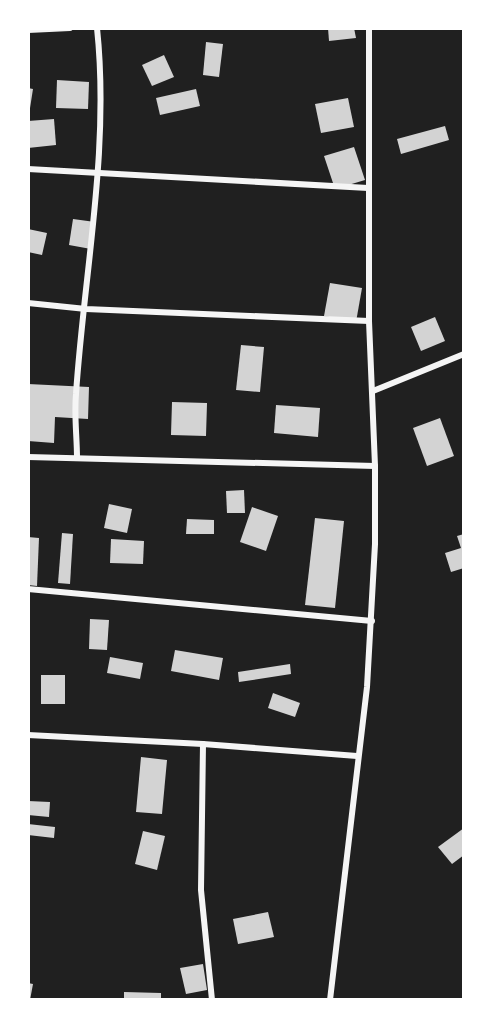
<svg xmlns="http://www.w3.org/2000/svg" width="492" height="1028" font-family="'Exo 2',sans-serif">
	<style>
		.green { fill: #202020 }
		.building { fill: #d3d3d3 }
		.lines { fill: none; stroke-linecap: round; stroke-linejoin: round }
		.minor { stroke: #f5f5f5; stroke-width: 6 }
	</style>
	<rect width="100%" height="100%" fill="#111"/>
	<!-- green -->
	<rect class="green" x="29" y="29" width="434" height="970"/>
	<!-- building -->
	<g class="building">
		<polygon points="328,28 354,28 356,38 329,41"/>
		<polygon points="206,42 223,44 219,77 203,75"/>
		<polygon points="164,55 174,77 152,86 142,65"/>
		<polygon points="57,80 89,82 88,109 56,108"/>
		<polygon points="28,88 33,89 30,108 28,107"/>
		<polygon points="196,89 200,106 160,115 156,98"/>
		<polygon points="348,98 354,127 321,133 315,104"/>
		<polygon points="54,119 56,145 28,148 28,121"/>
		<polygon points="445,126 449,140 401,154 397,139"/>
		<polygon points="354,147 365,180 335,189 324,156"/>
		<polygon points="73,219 95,222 91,249 69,245"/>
		<polygon points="28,229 47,233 42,255 28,252"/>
		<polygon points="330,283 362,288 356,322 324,316"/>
		<polygon points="435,317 445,341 421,351 411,327"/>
		<polygon points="241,345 264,347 260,392 236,390"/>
		<polygon points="28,384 89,387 88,419 55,417 54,443 28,441"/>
		<polygon points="172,402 207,403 206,436 171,435"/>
		<polygon points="276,405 320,408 318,437 274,433"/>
		<polygon points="440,418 454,456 427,466 413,428"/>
		<polygon points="244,490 245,513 227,513 226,491"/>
		<polygon points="109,504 132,509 127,533 104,528"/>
		<polygon points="252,507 278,516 266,551 240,542"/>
		<polygon points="315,518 344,521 335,608 305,605"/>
		<polygon points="187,519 214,520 214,534 186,534"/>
		<polygon points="62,533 73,534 70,584 58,583"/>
		<polygon points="464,534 464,568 451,572 445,553 461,548 457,536"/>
		<polygon points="28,537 39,538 37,586 28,585"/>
		<polygon points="111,539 144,541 143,564 110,563"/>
		<polygon points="90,619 109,620 107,650 89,649"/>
		<polygon points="175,650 223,658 219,680 171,671"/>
		<polygon points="110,657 143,663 140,679 107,673"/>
		<polygon points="290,664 291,674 239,682 238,672"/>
		<rect x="41" y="675" width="24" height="29"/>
		<polygon points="273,693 300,703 295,717 268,708"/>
		<polygon points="141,757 167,760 162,814 136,812"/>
		<polygon points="28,801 50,802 49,817 28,815"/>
		<polygon points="28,824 55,827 54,838 28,835"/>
		<polygon points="464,828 464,855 452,864 438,847"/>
		<polygon points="143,831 165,836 157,870 135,864"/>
		<polygon points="268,912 274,937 238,944 233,919"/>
		<polygon points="203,964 207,990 186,994 180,968"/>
		<polygon points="28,983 33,984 30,1000 28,1000"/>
		<polygon points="124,992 161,993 161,1000 124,1000"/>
	</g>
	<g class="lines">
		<!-- minor -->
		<g class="minor">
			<polyline points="28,30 70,28"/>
			<polyline points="28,169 368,188"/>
			<polyline points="28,303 86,309 369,321"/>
			<polyline points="373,391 464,354"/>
			<polyline points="28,457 375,466"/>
			<path d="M 77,458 C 77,437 74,415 76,394 C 84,273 110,150 97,28"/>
			<polyline points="28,589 372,621"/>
			<polyline points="28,735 203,744 357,756"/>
			<polyline points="203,744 201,890 212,1000"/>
			<polyline points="330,1000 367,687 375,544 375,466 369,321 369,28"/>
		</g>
	</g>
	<!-- border -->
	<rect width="492" height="1028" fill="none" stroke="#ffffff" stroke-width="60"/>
</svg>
